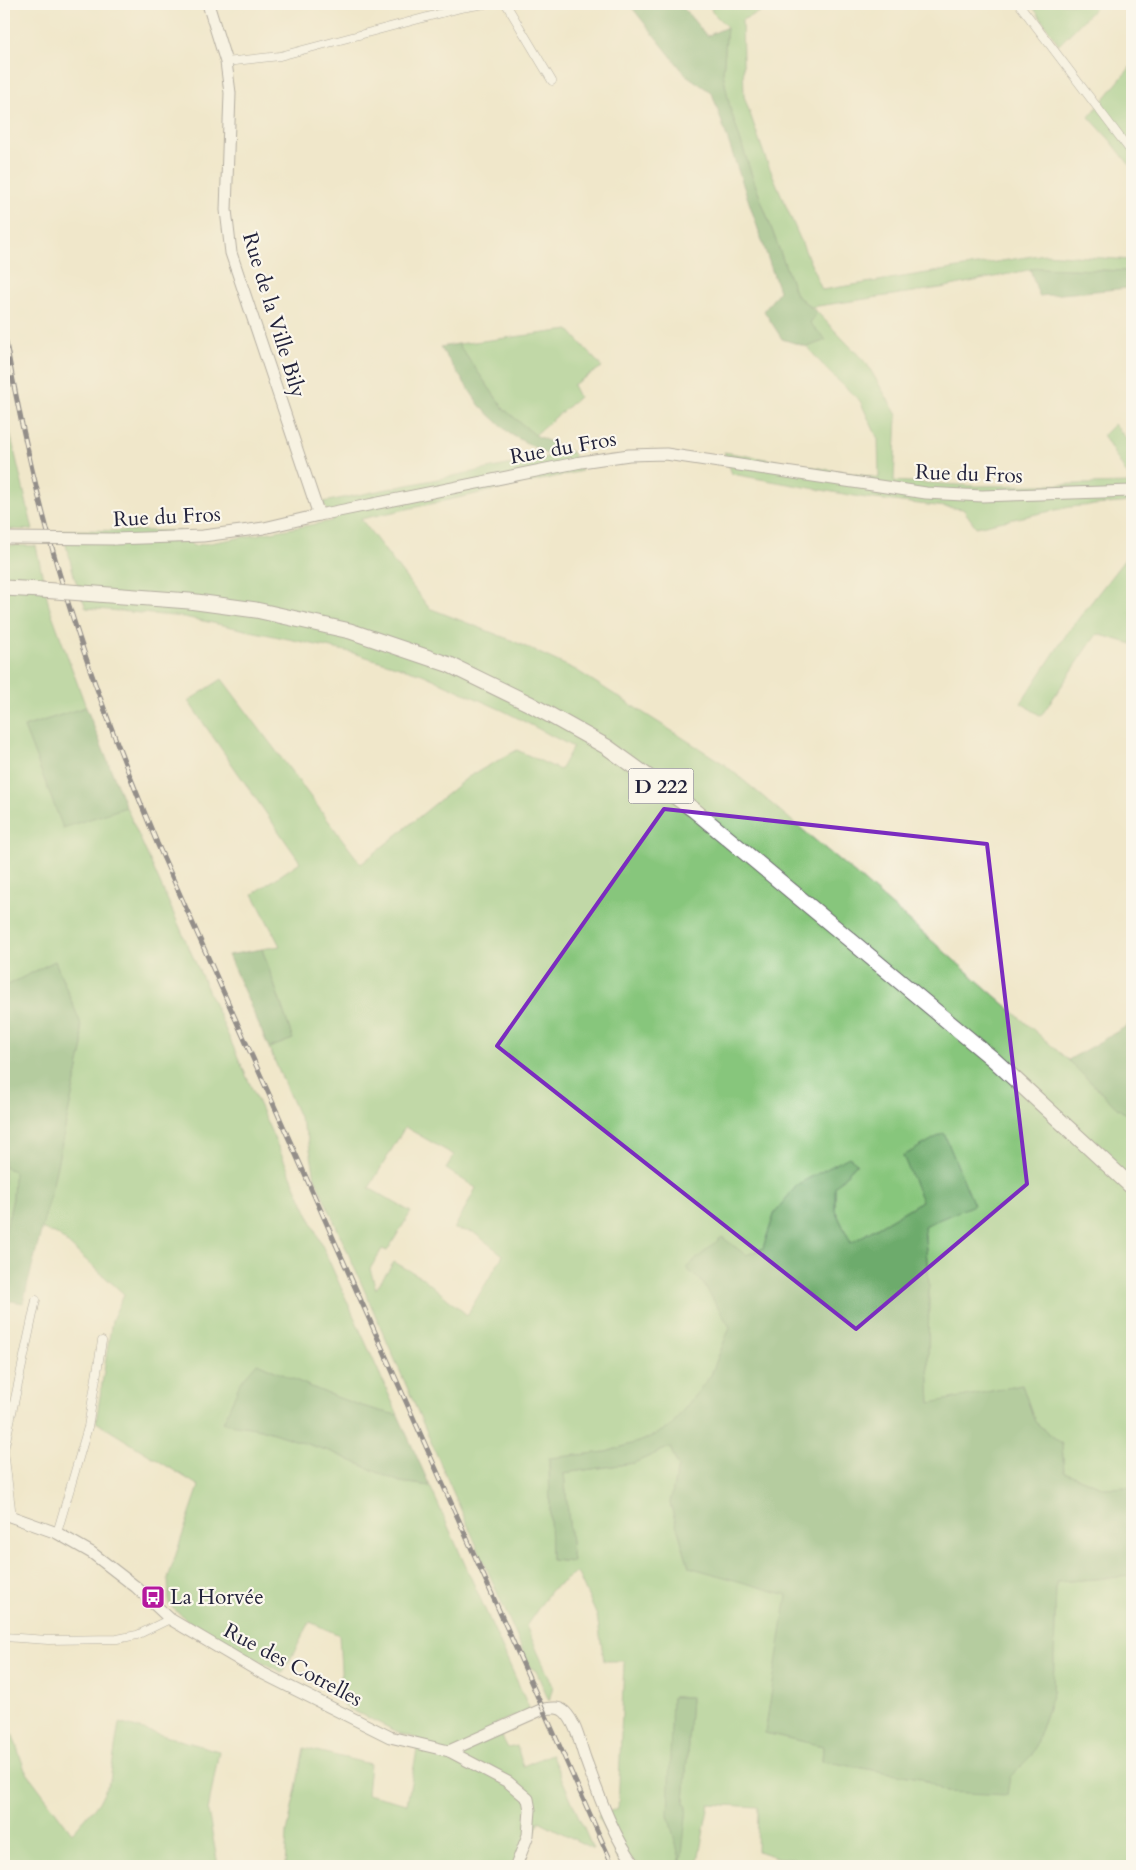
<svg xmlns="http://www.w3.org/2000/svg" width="1136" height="1870" font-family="Cardo,serif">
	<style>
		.green { fill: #87c67c; stroke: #54745c; fill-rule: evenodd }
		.forest { fill: #6dab6c; stroke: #486654 }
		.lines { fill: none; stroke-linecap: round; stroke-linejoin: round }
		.street-casing { stroke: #6a676d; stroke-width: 9 }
		.secondary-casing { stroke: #6a676d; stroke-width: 13 }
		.highway-casing { stroke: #6a676d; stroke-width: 17 }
		.street { stroke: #fff; stroke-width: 8 }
		.secondary { stroke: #fff; stroke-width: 11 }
		.highway { stroke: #fff; stroke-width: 15 }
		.rail-casing { stroke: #22223b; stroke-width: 5 }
		.rail { stroke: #fbf7ec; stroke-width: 3; stroke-dasharray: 9; stroke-linecap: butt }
		.secondary-bridge-casing { stroke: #6a676d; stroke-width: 13; stroke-linecap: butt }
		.highway-bridge-casing { stroke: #6a676d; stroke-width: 17; stroke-linecap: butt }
		.secondary-bridge { stroke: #fff; stroke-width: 11 }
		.highway-bridge { stroke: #fff; stroke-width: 15 }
		.marked { fill: none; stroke: #7b2cbf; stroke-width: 4; stroke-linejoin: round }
		.labels { text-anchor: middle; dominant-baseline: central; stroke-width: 4.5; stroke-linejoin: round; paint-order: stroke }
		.shield { fill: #fbf7ec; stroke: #636270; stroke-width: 1 }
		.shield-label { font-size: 20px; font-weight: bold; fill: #22223b }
		.street-label { font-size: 21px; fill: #22223b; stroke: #fbf7ec }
		.poi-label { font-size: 21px; fill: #22223b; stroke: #fbf7ec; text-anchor: start }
	</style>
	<rect width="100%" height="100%" fill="#fbf7ec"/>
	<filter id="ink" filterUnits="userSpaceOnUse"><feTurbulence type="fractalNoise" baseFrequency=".02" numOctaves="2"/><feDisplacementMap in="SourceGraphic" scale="10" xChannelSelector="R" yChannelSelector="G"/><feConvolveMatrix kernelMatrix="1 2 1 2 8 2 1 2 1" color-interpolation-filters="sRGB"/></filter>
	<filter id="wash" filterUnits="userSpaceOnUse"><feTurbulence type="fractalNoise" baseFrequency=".0096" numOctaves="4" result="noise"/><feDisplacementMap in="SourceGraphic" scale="20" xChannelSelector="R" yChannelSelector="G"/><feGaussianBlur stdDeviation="1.12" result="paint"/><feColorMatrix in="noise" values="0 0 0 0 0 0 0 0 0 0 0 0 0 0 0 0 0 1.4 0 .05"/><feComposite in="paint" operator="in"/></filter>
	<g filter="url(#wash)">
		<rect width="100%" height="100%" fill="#f0e7cb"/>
		<!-- green -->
		<g class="green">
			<polygon points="710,4 777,4 742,20 744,96 765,157 822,290 1045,254 1132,260 1132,288 1129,288 1128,271 1038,268 941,288 811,307 796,295 751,173 730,108 723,73 727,27 712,12"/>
			<polygon points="1031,4 1099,4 1059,45"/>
			<polygon points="1132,65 1132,168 1110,140 1089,117"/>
			<polygon points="817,312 867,364 897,415 894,481 976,486 1132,483 1103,435 1114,424 1132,445 1132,502 1070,507 976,527 963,509 866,498 732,474 724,452 879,478 878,439 860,401 828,371 807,347 826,340 810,323"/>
			<polygon points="569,330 602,367 573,385 579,397 535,435 504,409 458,344"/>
			<polygon points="4,407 33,530 4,529"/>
			<path d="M 572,452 L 582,471 L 361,519 L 429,608 L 511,640 L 576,670 L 724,764 L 858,876 L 1068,1060 L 1117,1108 L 1132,1118 L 1132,1487 L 1104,1488 L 1064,1472 L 1062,1444 L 1035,1422 L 1022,1385 L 930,1404 L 928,1364 L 929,1285 L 922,1201 L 851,1243 L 835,1210 L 835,1187 L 857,1163 L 775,1212 L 763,1248 L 746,1256 L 721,1238 L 687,1268 L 703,1283 L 730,1327 L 711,1375 L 671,1427 L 644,1440 L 606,1452 L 549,1459 L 551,1560 L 573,1562 L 564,1473 L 634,1463 L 670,1447 L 678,1467 L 670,1503 L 689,1566 L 788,1595 L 765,1733 L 823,1746 L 822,1761 L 920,1778 L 946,1792 L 1010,1777 L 1032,1755 L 1053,1693 L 1056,1582 L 1132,1576 L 1132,1866 L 795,1866 L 794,1858 L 780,1858 L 757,1851 L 758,1807 L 709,1804 L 697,1866 L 681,1863 L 681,1866 L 621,1866 L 598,1816 L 618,1808 L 624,1661 L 604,1661 L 597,1616 L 577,1572 L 551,1590 L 526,1626 L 553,1686 L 549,1701 L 536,1671 L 530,1667 L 315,1178 L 308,1138 L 269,1048 L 293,1039 L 262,949 L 280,946 L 253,894 L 300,862 L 188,701 L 222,679 L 361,864 L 468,777 L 517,750 L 560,770 L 573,747 L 506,712 L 422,674 L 350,652 L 184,617 L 86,608 L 75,579 L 62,530 L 180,531 L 193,546 L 332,521 L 323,502 ZM 405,1127 L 454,1155 L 446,1169 L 476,1188 L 454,1229 L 473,1232 L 503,1255 L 467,1315 L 423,1278 L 394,1262 L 376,1289 L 370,1269 L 382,1249 L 387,1251 L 411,1212 L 369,1188 ZM 672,1697 L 691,1697 L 684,1803 L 687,1807 L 680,1861 Z"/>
			<path d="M 4,545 L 36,546 L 49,606 L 86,707 L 24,727 L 63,827 L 126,807 L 398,1415 C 352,1407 300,1382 257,1363 L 223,1422 L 261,1429 L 332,1452 L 400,1482 L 430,1486 L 530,1710 L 495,1724 L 508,1748 L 517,1746 L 523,1766 L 551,1754 L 593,1849 L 539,1821 L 521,1866 L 285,1866 L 287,1833 L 304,1748 L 370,1764 L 367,1794 L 407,1804 L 419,1739 L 402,1734 L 343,1706 L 339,1635 L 310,1622 L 283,1673 L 197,1628 L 169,1605 L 168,1578 L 199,1486 L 96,1422 L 112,1320 L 124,1294 L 58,1235 L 41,1229 L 52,1188 L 83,1045 L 80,1022 L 55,961 L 4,987 Z"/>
			<polygon points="1132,550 1132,644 1097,634 1041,716 1021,703 1068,632"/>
			<polygon points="4,1167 15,1171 13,1198 4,1238"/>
			<polygon points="4,1710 25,1770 72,1833 99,1802 110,1780 119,1723 219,1751 208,1811 218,1865 227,1866 4,1866"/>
		</g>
		<!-- forest -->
		<g class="forest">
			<polygon points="629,4 680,4 707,36 727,27 723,73 730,108 751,173 796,295 817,312 810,323 826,340 807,347 782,339 764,311 779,291 712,93 686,75"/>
			<polygon points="1038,268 1128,271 1129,288 1039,296 1030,269"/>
			<polygon points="458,344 504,409 535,435 572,452 552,457 510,434 480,406 440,347"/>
			<polygon points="86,707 126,807 63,828 24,727"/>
			<polygon points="262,949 293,1039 269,1048 228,955"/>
			<polygon points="55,961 80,1022 83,1045 52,1188 23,1303 4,1300 4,1238 13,1198 14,1171 4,1167 4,987"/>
			<polygon points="1132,1023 1132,1118 1117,1108 1068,1060"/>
			<polygon points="944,1133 974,1205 924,1226 929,1285 928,1364 930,1403 1022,1385 1035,1422 1062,1444 1064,1472 1104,1488 1132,1487 1132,1576 1056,1582 1053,1693 1032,1755 1010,1777 1007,1795 946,1792 920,1778 822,1761 823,1746 765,1733 787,1595 689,1567 670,1503 678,1467 670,1447 634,1463 564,1473 573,1562 551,1560 549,1458 606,1452 644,1440 670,1427 711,1375 730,1327 703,1283 686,1268 722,1237 746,1255 763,1248 775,1212 798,1184 849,1157 857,1163 835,1187 835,1210 851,1243 922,1201 903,1156"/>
			<path d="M 257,1363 C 300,1382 352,1407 398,1415 L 430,1486 L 400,1482 L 332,1452 L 261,1429 L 223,1423 L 240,1383 Z"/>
			<polygon points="672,1697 691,1697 684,1803 687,1807 681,1863 668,1815"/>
		</g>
	</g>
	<g filter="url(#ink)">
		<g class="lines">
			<!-- street casing -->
			<g class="street-casing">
				<g id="street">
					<polyline points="506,4 552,81"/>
					<polyline points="1019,4 1132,153"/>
					<polyline points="226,62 280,56 461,8 485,4"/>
					<polyline points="12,1517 4,1450 36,1300"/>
					<polyline points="57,1533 88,1427 102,1341"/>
					<polyline points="4,1637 48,1640 117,1639 137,1635 170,1619"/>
				</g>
			</g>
			<!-- secondary casing -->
			<g class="secondary-casing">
				<g id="secondary">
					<polyline points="208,4 226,62 230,93 226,210 231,253 319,515"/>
					<polyline points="114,539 203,536 264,528 319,515 581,462 629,455 666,454 926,493 982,496 1132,491"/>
					<polyline points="4,1514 57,1533 92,1553 136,1587 170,1619 260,1672 390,1737 449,1751 508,1782 528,1799 530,1810 528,1835 516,1866"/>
					<path d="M 449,1751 L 543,1709 C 551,1708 559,1706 565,1712 C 576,1723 580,1744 585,1758 C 598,1793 613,1837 636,1866"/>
				</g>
			</g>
			<!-- highway casing -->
			<g class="highway-casing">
				<g id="highway">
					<polyline points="4,588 41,590"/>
					<polyline points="83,593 189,601 256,610 350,631 450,665 530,704 607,747 694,810 993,1059 1132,1187"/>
				</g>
			</g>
			<!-- street -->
			<use href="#street" class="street"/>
			<!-- secondary -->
			<use href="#secondary" class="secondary"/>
			<!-- highway -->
			<use href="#highway" class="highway"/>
			<!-- rail casing -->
			<g class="rail-casing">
				<path id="rail" d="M 4,332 C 22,435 46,537 79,637 C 102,707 129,775 157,843 L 613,1866"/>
			</g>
			<!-- rail -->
			<use href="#rail" class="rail"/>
			<!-- secondary-bridge casing -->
			<g class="secondary-bridge-casing">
				<polyline id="secondary-bridge" points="4,538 114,539"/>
			</g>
			<!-- highway-bridge casing -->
			<g class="highway-bridge-casing">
				<polyline id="highway-bridge" points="41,590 83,593"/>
			</g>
			<!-- secondary-bridge -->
			<use href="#secondary-bridge" class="secondary-bridge"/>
			<!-- highway-bridge -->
			<use href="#highway-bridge" class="highway-bridge"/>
		</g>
	</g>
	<!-- marked area -->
	<path d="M0 0H1136V1870H0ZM 664,809 L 987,844 L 1027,1184 L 856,1329 L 497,1046 Z" fill="#f0e7cb" fill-opacity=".55" fill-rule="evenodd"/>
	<path class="marked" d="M 664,809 L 987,844 L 1027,1184 L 856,1329 L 497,1046 Z"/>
	<!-- icons -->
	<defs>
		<g id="bus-square" transform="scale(1.25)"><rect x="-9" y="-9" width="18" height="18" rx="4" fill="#b5179e" stroke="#fbf7ec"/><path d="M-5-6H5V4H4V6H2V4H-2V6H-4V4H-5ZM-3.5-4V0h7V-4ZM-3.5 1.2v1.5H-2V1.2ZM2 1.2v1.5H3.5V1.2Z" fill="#fff"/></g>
	</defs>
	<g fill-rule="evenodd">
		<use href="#bus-square" x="153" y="1597"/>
	</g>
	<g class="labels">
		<!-- shield labels -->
		<rect class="shield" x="628.5" y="768.5" width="65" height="35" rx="4"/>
		<g class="shield-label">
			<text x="661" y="786">D 222</text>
		</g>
		<!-- street labels -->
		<g class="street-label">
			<text transform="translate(274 315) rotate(73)">Rue de la Ville Bily</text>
			<text transform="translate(563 448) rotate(-10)">Rue du Fros</text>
			<text transform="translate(969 474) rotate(2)">Rue du Fros</text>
			<text transform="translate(167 517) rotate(-3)">Rue du Fros</text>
			<text transform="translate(293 1665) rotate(28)">Rue des Cotrelles</text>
		</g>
		<!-- poi labels -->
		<g class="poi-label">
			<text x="170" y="1597">La Horvée</text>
		</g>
	</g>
	<!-- margin -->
	<rect width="1136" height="1870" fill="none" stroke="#fbf7ec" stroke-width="20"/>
</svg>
